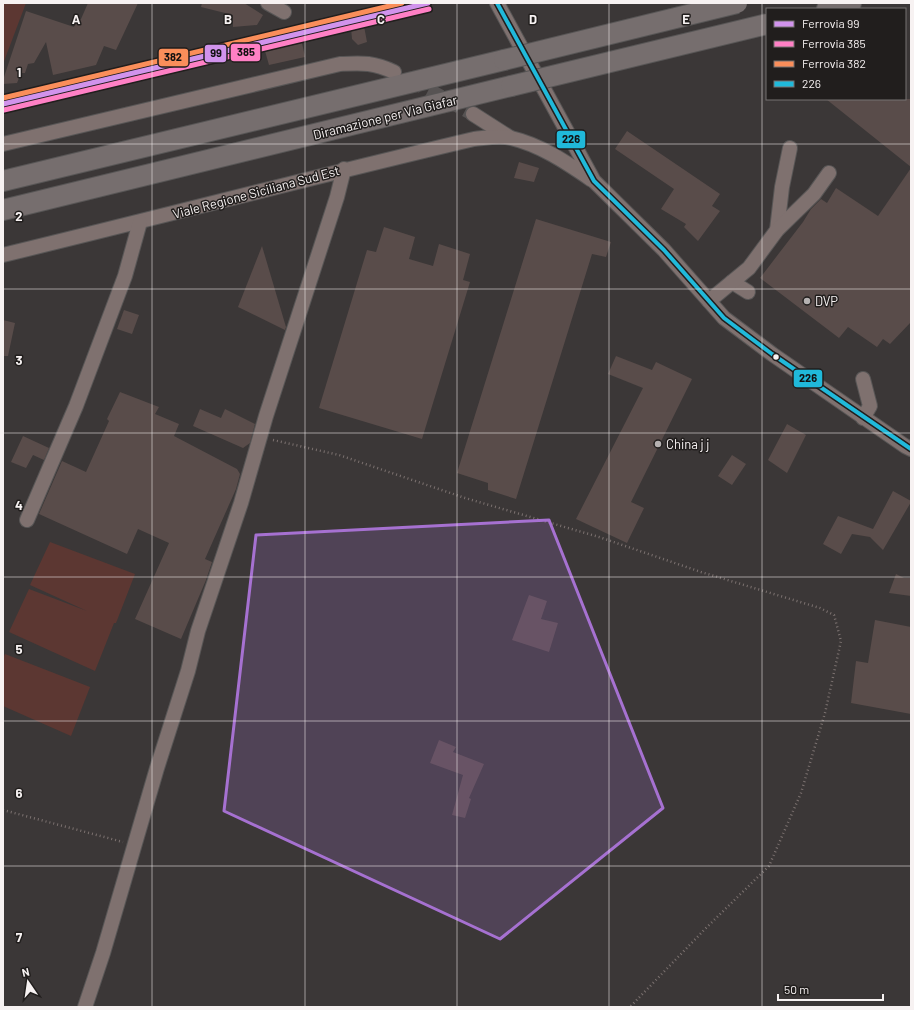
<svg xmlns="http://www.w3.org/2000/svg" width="914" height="1010" font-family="Barlow,sans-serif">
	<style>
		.green { fill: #5c3732 }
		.building { fill: #594c4a }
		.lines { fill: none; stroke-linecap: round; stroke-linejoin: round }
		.minor-tunnel { stroke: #575353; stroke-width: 14; stroke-dasharray: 14 7; stroke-linecap: butt }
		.minor-casing { stroke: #585656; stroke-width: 16 }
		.highway-casing { stroke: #585656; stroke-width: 22 }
		.path { stroke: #7c7270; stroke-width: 2.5; stroke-dasharray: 1 3; stroke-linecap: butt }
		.minor { stroke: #7f716f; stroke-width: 14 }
		.highway { stroke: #766e6e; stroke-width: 20 }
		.highway-bridge-casing { stroke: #585656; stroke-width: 22; stroke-linecap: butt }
		.highway-bridge { stroke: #766e6e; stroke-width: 20 }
		.bus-1-casing { stroke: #211e1d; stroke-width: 7 }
		.bus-1 { stroke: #20b9da; stroke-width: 4 }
		.rail-1-casing { stroke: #211e1d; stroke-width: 8 }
		.rail-2-casing { stroke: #211e1d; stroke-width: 8 }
		.rail-3-casing { stroke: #211e1d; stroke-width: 8 }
		.rail-1 { stroke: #d193ec; stroke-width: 5 }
		.rail-2 { stroke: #ff80c5; stroke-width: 5 }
		.rail-3 { stroke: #fa8e5a; stroke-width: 5 }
		.marked { fill: #a671d1; fill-opacity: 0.2; stroke: #a671d1; stroke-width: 3; stroke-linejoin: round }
		.grid { fill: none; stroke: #f7f2f2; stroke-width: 1; stroke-opacity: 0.55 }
		.poi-dot { fill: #b5b1b1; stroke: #211e1d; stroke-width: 1.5 }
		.bus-dot { fill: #f7f2f2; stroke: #211e1d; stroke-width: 1.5 }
		.labels { text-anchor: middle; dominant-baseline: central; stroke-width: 3; stroke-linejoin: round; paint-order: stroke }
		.street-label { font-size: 13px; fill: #f7f2f2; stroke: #211e1d }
		.poi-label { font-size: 13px; fill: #f7f2f2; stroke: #211e1d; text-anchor: start }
		.grid-label { font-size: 13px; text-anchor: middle; font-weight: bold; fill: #f7f2f2; stroke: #211e1d; stroke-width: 3; stroke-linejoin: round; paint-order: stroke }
		.line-badge { stroke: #211e1d; stroke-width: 1.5 }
		.pale-badge-label { font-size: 11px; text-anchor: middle; font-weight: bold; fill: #111 }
	</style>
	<rect width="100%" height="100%" fill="#3b3737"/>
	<!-- green -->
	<g class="green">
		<polygon points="3,3 26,3 3,64"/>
		<polygon points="50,542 135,574 116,623 114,623 95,671 9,632 29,589 87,611 30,585"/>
		<polygon points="5,654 90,687 71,736 3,706 3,658"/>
	</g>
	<!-- building -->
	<g class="building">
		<polygon points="88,3 138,3 116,50 104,46 96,65 53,75 46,42 34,63 28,64 25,73 21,73 17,83 3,84 3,80 26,11 74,27 76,21 81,19"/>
		<polygon points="202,3 244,3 263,15 257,25 233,27 233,15 201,7"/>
		<polygon points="364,26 367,42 358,45 352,39 351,28"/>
		<polygon points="302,43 305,57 269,65 265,51"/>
		<polygon points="826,99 911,99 911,167"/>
		<polygon points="627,131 720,194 712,206 720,211 698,241 684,227 686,224 661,209 674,189 615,149"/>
		<polygon points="519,162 539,168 534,182 514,178"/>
		<polygon points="911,168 911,322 890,344 883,339 877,347 848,327 839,338 760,278 803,222 811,209 821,199 827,203 836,188 878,216"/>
		<polygon points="536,219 611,242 606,257 592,254 516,499 488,490 488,483 457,473"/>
		<polygon points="384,227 415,237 409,259 433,266 439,244 470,254 463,280 470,282 422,439 319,408 367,250 376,252"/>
		<polygon points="262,246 286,327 285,330 238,307"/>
		<polygon points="124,310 139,315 132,334 117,329"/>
		<polygon points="3,320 15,323 8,356 3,356"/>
		<polygon points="616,356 652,370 656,362 692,379 631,502 644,508 627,543 576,519 643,388 608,374"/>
		<polygon points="120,392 159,407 155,414 179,424 174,436 237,469 240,474 236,489 205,559 212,562 206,580 181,639 135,619 169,543 138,529 127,554 39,514 62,461 86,472 109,421 107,419"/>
		<polygon points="200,409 221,418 225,409 255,424 250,443 243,448 193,426"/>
		<polygon points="787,424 806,435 787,473 768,460"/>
		<polygon points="23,436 49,448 44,460 33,455 26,468 11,462"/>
		<polygon points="732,455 746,464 732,485 718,476"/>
		<polygon points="893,491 911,501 911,502 883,550 870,537 852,534 841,554 823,544 838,516 873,529"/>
		<polygon points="896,574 904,578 911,578 911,596 889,593"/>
		<polygon points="529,595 547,601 541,619 558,623 549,652 512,640"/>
		<polygon points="875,620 911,627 911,714 851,703 856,661 868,663"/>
		<polygon points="439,740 456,747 453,752 484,764 469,798 471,799 465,818 452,815 463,775 430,763"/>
	</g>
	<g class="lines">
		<!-- minor-tunnel -->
		<polyline class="minor-tunnel" points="410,80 473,114"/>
		<!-- minor casing -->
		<g class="minor-casing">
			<g id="minor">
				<polyline points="268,3 284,12"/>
				<polyline points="497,3 594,181 664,250 724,318 772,354 905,446 911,449"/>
				<polyline points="473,114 509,137"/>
				<path d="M 3,144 L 340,64 C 362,63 373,62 394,72"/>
				<polyline points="777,230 782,187 790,148"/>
				<path d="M 3,255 C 160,217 317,176 474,139 C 486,138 499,135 511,138 C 541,145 567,163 592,180"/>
				<polyline points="732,282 748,292"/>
				<polyline points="709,301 749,268 777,230 814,194 829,173"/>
				<polyline points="863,418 870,406 863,379"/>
				<polyline points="27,520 76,406 125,276 140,222"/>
				<polyline points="85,1007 103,953 157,768 188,671 198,631 241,503 266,416 337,197 344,169"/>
			</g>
		</g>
		<!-- highway casing -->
		<g class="highway-casing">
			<g id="highway">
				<polyline points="827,9 851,3"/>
				<polyline points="3,181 504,60"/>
				<polyline points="3,210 511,86"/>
			</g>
		</g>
		<!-- path -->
		<g class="path">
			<polyline points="273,440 339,455 465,498 599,537 701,572 820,608 834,615 841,641 825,713 801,793 769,866 706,928 630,1007"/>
			<polyline points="3,810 123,842"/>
		</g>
		<!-- minor -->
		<use href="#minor" class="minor"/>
		<!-- highway -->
		<use href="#highway" class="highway"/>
		<!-- highway-bridge casing -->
		<g class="highway-bridge-casing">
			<g id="highway-bridge">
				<polyline points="504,60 737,3"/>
				<polyline points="511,86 767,24"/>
			</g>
		</g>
		<!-- highway-bridge -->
		<use href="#highway-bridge" class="highway-bridge"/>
		<!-- bus-1 casing -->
		<g class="bus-1-casing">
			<polyline id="bus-1" points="497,3 594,181 664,250 724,318 772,354 911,449"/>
		</g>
		<!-- bus-1 -->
		<use href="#bus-1" class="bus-1"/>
		<!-- rail-1 casing -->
		<g class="rail-1-casing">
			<polyline id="rail-1" points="3,104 428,3"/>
		</g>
		<!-- rail-2 casing -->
		<g class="rail-2-casing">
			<polyline id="rail-2" points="4,110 429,9"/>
		</g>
		<!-- rail-3 casing -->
		<g class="rail-3-casing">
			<polyline id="rail-3" points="3,98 402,3"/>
		</g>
		<!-- rail-1 -->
		<use href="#rail-1" class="rail-1"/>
		<!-- rail-2 -->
		<use href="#rail-2" class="rail-2"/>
		<!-- rail-3 -->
		<use href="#rail-3" class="rail-3"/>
	</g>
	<!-- marked area -->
	<path class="marked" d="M 549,520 L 663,808 L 500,939 L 224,811 L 256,535 Z"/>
	<!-- grid -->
	<path class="grid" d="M 152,3 L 152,1007M 305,3 L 305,1007M 457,3 L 457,1007M 609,3 L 609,1007M 762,3 L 762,1007M 3,144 L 911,144M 3,289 L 911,289M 3,433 L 911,433M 3,577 L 911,577M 3,721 L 911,721M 3,866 L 911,866"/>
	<!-- markers -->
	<g class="poi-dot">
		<circle cx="807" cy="301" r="4"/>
		<circle cx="658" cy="444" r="4"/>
	</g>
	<circle class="bus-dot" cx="776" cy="357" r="3.5"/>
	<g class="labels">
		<!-- street labels -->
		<g class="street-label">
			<text transform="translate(385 117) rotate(-14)">Diramazione per Via Giafar</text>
			<text transform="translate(256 192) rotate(-15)">Viale Regione Siciliana Sud Est</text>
		</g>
		<!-- poi labels -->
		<g class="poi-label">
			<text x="815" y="301">DVP</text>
			<text x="666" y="444">China j j</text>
		</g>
	</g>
	<g class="grid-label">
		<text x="76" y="24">A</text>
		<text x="228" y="24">B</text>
		<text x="381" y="24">C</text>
		<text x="533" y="24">D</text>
		<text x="686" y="24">E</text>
		<text x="19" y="77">1</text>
		<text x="19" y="221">2</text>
		<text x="19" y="365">3</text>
		<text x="19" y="510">4</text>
		<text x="19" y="654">5</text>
		<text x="19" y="798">6</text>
		<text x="19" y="942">7</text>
	</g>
	<g class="line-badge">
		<rect x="230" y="43" width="31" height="19" rx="4" fill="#ff80c5"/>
		<rect x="204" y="44" width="23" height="19" rx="4" fill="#d193ec"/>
		<rect x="158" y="48" width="31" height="19" rx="4" fill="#fa8e5a"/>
		<rect x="556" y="130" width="30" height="19" rx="4" fill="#20b9da"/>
		<rect x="793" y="369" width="30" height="19" rx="4" fill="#20b9da"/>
	</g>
	<g class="pale-badge-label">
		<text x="246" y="56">385</text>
		<text x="216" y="57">99</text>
		<text x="173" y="61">382</text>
		<text x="571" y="143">226</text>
		<text x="808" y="382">226</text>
	</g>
	<!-- border -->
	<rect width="914" height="1010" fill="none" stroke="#f7f2f2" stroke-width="8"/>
	<!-- legend -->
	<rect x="766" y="8" width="140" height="92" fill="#211e1d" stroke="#777372"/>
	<rect x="774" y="21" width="20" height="6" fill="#d193ec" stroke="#777372"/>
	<text x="802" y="28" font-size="12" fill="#f7f2f2">Ferrovia 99</text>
	<rect x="774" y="41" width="20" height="6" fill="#ff80c5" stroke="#777372"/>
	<text x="802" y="48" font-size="12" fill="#f7f2f2">Ferrovia 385</text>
	<rect x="774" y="61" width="20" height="6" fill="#fa8e5a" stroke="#777372"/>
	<text x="802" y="68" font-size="12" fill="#f7f2f2">Ferrovia 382</text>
	<rect x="774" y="81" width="20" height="6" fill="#20b9da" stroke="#777372"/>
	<text x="802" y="88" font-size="12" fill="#f7f2f2">226</text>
	<!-- north arrow -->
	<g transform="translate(28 982) rotate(347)" stroke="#211e1d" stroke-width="3" paint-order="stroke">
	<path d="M0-3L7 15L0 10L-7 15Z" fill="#f7f2f2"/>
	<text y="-6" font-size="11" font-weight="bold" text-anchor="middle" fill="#f7f2f2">N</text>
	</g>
	<!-- scale -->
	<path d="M778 994v6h105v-6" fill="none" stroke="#f7f2f2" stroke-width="2"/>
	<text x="784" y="994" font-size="12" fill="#f7f2f2" stroke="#211e1d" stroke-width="3" paint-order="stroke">50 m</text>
</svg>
